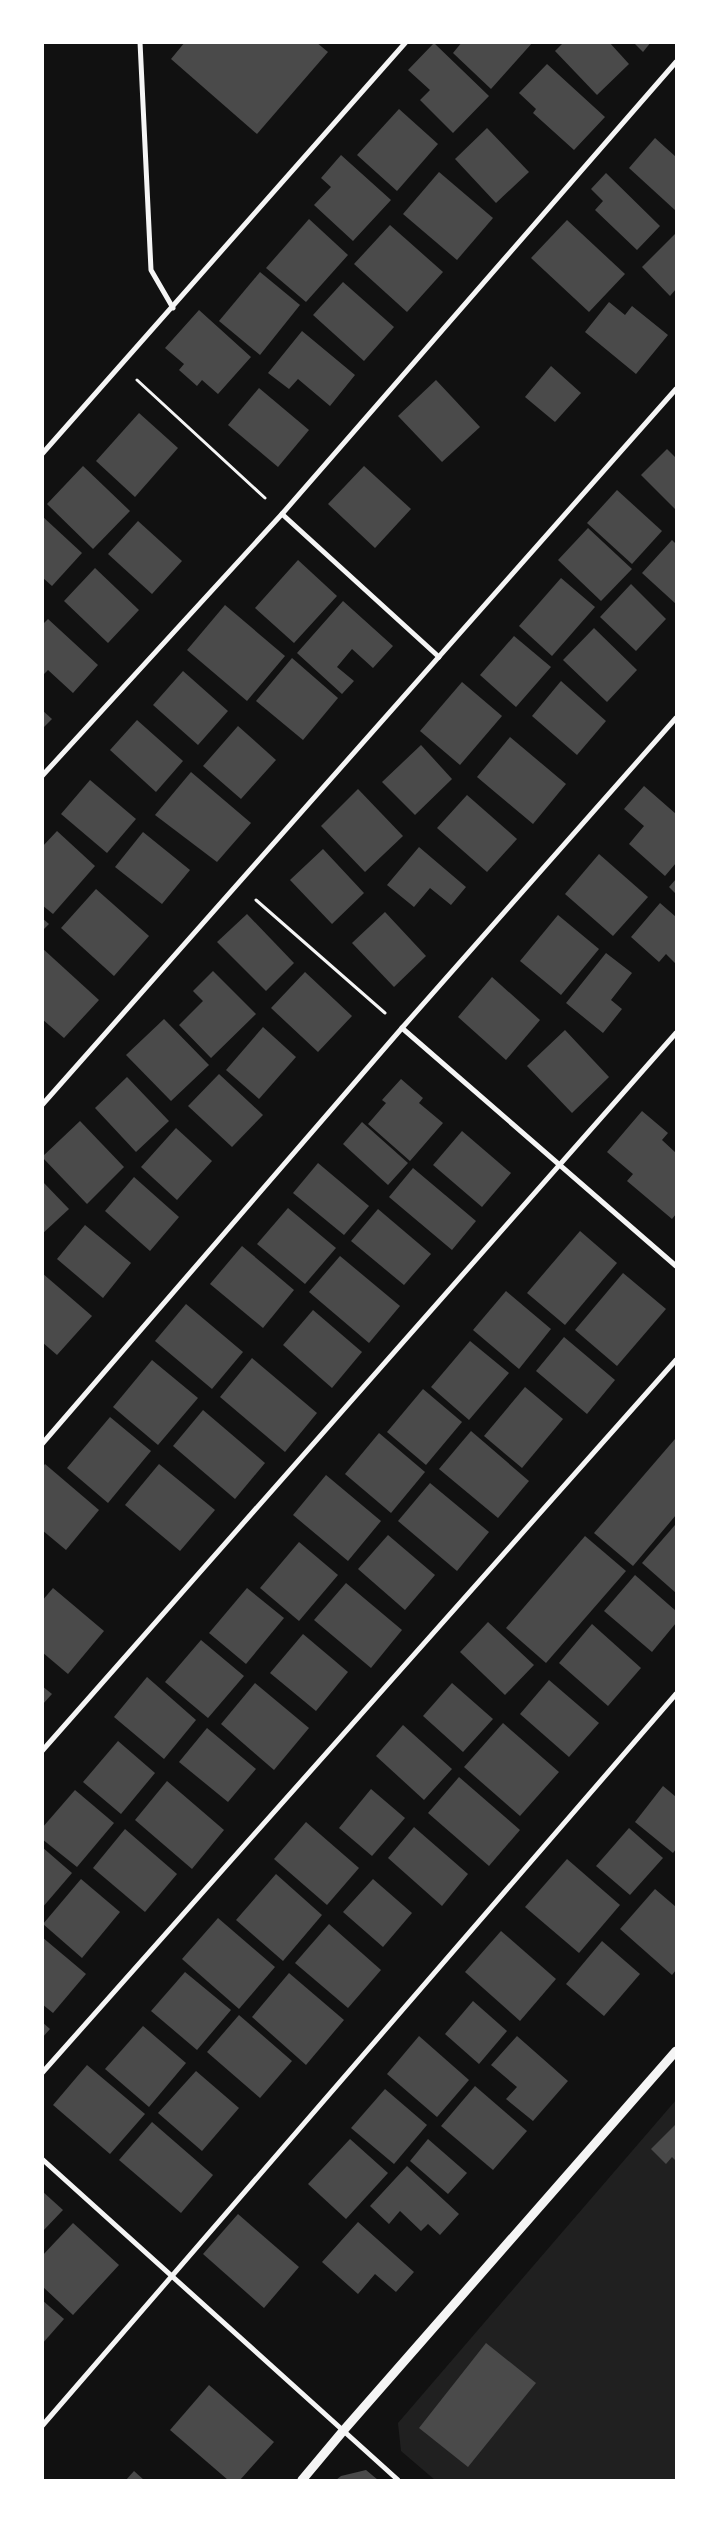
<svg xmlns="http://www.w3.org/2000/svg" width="719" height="2523" font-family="Quicksand,sans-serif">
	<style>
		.green { fill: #202020 }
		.building { fill: #4a4a4a }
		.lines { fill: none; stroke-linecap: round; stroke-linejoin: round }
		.path { stroke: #f5f5f5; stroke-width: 3 }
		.minor { stroke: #f5f5f5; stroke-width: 5 }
		.tertiary { stroke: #f5f5f5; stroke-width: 9 }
	</style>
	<rect width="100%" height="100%" fill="#111"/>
	<!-- green -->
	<polygon class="green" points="676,2100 676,2480 435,2480 401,2451 398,2423"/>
	<!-- building -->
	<g class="building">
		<polygon points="185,42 316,42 328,52 257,134 171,59"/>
		<polygon points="462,42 533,42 491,89 453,53"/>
		<polygon points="564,42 609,42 629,64 597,95 555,51"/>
		<polygon points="633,42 651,42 643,52"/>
		<polygon points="434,43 489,96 453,133 420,100 430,90 408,70"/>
		<polygon points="547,64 605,117 574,150 533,113 536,109 519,93"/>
		<polygon points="399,109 438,144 397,191 357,155"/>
		<polygon points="487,128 529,172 496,203 455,159"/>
		<polygon points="655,138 676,157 676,211 629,168"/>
		<polygon points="341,155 391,200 353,241 314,205 331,187 321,178"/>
		<polygon points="439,172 493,218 457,260 403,214"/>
		<polygon points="606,173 660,226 637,250 595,210 603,201 591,189"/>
		<polygon points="309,219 348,255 306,302 266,268"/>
		<polygon points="567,220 625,274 589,312 531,258"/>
		<polygon points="390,225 443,272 407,312 354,264"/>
		<polygon points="676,233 676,289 670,296 642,267"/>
		<polygon points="260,272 300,305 260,355 219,321"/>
		<polygon points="343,282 394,327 364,361 313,315"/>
		<polygon points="609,302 625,315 632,306 668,335 636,374 585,332"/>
		<polygon points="199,310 251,357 218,394 202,380 197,386 179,370 184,364 165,348"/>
		<polygon points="302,331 355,375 330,406 298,379 289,389 268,373"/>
		<polygon points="551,366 581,393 555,422 525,397"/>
		<polygon points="436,380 480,427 442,462 398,416"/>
		<polygon points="259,388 309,430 278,467 228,425"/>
		<polygon points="139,413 178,448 135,497 96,461"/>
		<polygon points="667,449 676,458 675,509 641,475"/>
		<polygon points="83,466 130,511 93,549 47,504"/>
		<polygon points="364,466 411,509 375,548 328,504"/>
		<polygon points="617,490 662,531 632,564 587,523"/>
		<polygon points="42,516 82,553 52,586 42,577"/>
		<polygon points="138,521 182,561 152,594 108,554"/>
		<polygon points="588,528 632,569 601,601 558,560"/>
		<polygon points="672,540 676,544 676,604 642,573"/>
		<polygon points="298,560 337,596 294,643 255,608"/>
		<polygon points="95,568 139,610 108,643 64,601"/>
		<polygon points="561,578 595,607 552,656 519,626"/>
		<polygon points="631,584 666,619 636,651 600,617"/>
		<polygon points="343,601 393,646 373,668 352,649 337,667 354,681 342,694 297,653"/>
		<polygon points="225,605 285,656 247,701 187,650"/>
		<polygon points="48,619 98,665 73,693 48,670 42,676 42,625"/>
		<polygon points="594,628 637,670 607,702 563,660"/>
		<polygon points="514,636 551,667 516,707 480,675"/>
		<polygon points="292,658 338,698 303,740 256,701"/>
		<polygon points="183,671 228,711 198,745 153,705"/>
		<polygon points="561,681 606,721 577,755 532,716"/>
		<polygon points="462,682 502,716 460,765 420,731"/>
		<polygon points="42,710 52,719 42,729"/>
		<polygon points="137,720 183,761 156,792 110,750"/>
		<polygon points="238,726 276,760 241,799 203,766"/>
		<polygon points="510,737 566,784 533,824 477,777"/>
		<polygon points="421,745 452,779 415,815 382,782"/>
		<polygon points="191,772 251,823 217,862 155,815"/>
		<polygon points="90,780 136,819 107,853 61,814"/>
		<polygon points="644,786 676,814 676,863 665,876 629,844 644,826 624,809"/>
		<polygon points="358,789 403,836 365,872 321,826"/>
		<polygon points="467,795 517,839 487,872 437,828"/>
		<polygon points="57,831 95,866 53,914 42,905 42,847"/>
		<polygon points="143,832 190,870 162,904 115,867"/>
		<polygon points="419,847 466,887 451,905 430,888 414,907 387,885"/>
		<polygon points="323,849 364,893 332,924 290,880"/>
		<polygon points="599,854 648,897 613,936 565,894"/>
		<polygon points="676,879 676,894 669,887"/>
		<polygon points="96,889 149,936 114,976 61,928"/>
		<polygon points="660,903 676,917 676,964 666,954 659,962 631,937"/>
		<polygon points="385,912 426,956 394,987 352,943"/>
		<polygon points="247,914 294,963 266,991 217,942"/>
		<polygon points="558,915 599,949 561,995 520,961"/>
		<polygon points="42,918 49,924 42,931"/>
		<polygon points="42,948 99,1000 64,1038 42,1019"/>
		<polygon points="606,953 632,973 611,1000 622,1009 603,1033 566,1003"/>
		<polygon points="213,971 256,1014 211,1058 179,1025 203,1001 193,991"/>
		<polygon points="305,972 352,1016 318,1052 271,1008"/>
		<polygon points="492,977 540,1020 506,1060 458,1017"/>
		<polygon points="164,1019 209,1065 171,1101 126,1055"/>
		<polygon points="263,1027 296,1057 259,1099 226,1070"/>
		<polygon points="565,1030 609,1077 572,1113 527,1066"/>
		<polygon points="219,1074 263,1115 232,1147 188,1106"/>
		<polygon points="127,1077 169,1121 136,1152 95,1108"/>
		<polygon points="401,1079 423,1098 419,1103 443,1123 410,1161 368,1124 386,1103 382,1100"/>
		<polygon points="642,1111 668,1133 662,1140 676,1153 676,1214 672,1219 627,1181 633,1174 607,1152"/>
		<polygon points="80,1121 124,1167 87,1204 42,1157"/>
		<polygon points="362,1122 408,1163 388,1185 343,1144"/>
		<polygon points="176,1128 212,1161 177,1200 141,1167"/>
		<polygon points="462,1131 511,1173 482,1207 433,1165"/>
		<polygon points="318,1163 369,1206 344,1235 293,1193"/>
		<polygon points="413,1168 476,1221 452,1250 389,1197"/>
		<polygon points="134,1177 179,1217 150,1251 105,1211"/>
		<polygon points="42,1181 69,1209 42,1234"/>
		<polygon points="288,1208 336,1248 305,1284 257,1244"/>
		<polygon points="378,1209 431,1254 404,1285 351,1241"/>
		<polygon points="85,1225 131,1263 103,1298 57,1259"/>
		<polygon points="580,1231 617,1263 565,1325 527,1293"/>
		<polygon points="242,1246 294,1290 263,1328 210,1284"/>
		<polygon points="340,1256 400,1306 369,1343 309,1292"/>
		<polygon points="42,1273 92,1316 57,1355 42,1342"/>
		<polygon points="623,1273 666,1309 617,1366 575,1330"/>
		<polygon points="506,1291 551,1329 519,1369 473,1330"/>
		<polygon points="186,1304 243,1352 212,1389 155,1341"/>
		<polygon points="313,1310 362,1352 332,1388 283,1345"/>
		<polygon points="564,1337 615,1380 587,1414 536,1371"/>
		<polygon points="470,1341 509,1373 469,1420 431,1387"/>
		<polygon points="252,1358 317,1413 285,1452 220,1397"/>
		<polygon points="152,1360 198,1398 158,1445 113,1407"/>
		<polygon points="525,1387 563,1419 522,1468 484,1436"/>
		<polygon points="423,1389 462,1422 426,1465 387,1432"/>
		<polygon points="203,1410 265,1463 235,1499 173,1446"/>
		<polygon points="110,1417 151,1451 108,1503 67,1468"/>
		<polygon points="471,1431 529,1481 498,1518 439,1469"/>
		<polygon points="379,1433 425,1472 391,1513 345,1474"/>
		<polygon points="675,1439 676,1441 676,1515 633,1566 594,1533"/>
		<polygon points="45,1464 99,1510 66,1550 42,1530 42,1468"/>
		<polygon points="159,1464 215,1510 180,1551 125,1505"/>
		<polygon points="326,1475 381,1521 348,1561 293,1515"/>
		<polygon points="430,1483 489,1532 457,1571 398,1521"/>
		<polygon points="675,1525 676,1527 676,1593 642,1563"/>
		<polygon points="388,1535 435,1575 405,1610 358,1569"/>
		<polygon points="585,1536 626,1571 546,1663 506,1628"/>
		<polygon points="299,1542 338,1575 299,1621 260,1588"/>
		<polygon points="635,1575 676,1611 676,1623 652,1652 604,1611"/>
		<polygon points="346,1583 402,1630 371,1668 314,1620"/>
		<polygon points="53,1588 104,1631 68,1674 42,1652 42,1601"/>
		<polygon points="247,1588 284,1618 246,1664 209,1633"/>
		<polygon points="488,1622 534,1665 505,1695 460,1652"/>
		<polygon points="592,1624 641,1668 608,1706 559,1663"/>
		<polygon points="303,1634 348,1672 316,1711 270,1673"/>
		<polygon points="201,1640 244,1676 208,1718 165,1682"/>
		<polygon points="147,1677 196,1720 164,1759 114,1717"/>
		<polygon points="549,1680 599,1723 569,1757 520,1714"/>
		<polygon points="255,1683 309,1728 274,1770 221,1724"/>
		<polygon points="452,1683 493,1719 463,1752 423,1716"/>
		<polygon points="42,1686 52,1694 42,1705"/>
		<polygon points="503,1723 559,1772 520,1816 464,1767"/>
		<polygon points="403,1725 452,1769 424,1800 376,1756"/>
		<polygon points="207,1728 256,1769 228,1802 179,1762"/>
		<polygon points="118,1741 155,1773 121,1814 83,1782"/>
		<polygon points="459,1777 520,1830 489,1866 428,1813"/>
		<polygon points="167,1781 224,1830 192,1869 135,1820"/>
		<polygon points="663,1786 676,1797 676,1849 673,1853 635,1822"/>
		<polygon points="371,1789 405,1818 372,1856 339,1828"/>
		<polygon points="75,1790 114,1823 77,1867 42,1839 42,1828"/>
		<polygon points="306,1822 359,1868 327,1905 274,1859"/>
		<polygon points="414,1827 468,1874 442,1906 388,1858"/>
		<polygon points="629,1828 663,1858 630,1895 596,1866"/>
		<polygon points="125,1829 177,1874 145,1912 93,1868"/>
		<polygon points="42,1847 72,1873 42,1908"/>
		<polygon points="567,1859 620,1905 579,1953 525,1907"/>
		<polygon points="276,1874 322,1915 283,1961 236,1920"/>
		<polygon points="81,1879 120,1912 82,1958 43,1924"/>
		<polygon points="373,1879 412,1913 383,1947 343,1912"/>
		<polygon points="655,1889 676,1907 676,1970 672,1975 620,1929"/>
		<polygon points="218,1918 275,1967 239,2009 182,1959"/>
		<polygon points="329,1924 381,1970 348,2008 295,1963"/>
		<polygon points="501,1931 556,1979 520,2021 465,1972"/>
		<polygon points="42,1937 86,1974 53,2013 42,2004"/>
		<polygon points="602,1941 640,1974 604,2016 566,1984"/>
		<polygon points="185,1972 231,2010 197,2050 151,2011"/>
		<polygon points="289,1973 344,2020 306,2065 252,2017"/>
		<polygon points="473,2001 507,2031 479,2064 445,2034"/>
		<polygon points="239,2015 292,2061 260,2098 207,2052"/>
		<polygon points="42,2022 50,2029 42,2038"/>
		<polygon points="143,2026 186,2063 149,2107 105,2069"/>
		<polygon points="419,2036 469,2080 437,2117 387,2074"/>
		<polygon points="517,2036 568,2081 533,2121 506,2099 517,2087 491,2065"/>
		<polygon points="87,2065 145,2114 110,2154 53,2105"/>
		<polygon points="196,2071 239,2108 202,2151 158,2113"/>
		<polygon points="475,2086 527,2131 493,2170 441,2126"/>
		<polygon points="385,2089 427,2125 394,2164 351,2128"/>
		<polygon points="152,2122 213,2175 181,2213 119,2160"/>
		<polygon points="676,2124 676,2161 672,2157 666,2164 651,2149"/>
		<polygon points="350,2139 388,2173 346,2219 308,2184"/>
		<polygon points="428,2139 467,2173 448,2194 410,2161"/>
		<polygon points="407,2166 459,2214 440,2235 428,2224 421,2231 400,2211 389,2224 370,2206"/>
		<polygon points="42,2191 63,2210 42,2232"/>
		<polygon points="238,2214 299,2267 264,2308 203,2254"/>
		<polygon points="358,2222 414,2272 396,2292 375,2274 358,2294 322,2262"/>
		<polygon points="73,2223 119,2265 73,2315 42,2286 42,2256"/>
		<polygon points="42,2300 64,2319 42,2344"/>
		<polygon points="486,2343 536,2383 468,2467 419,2428"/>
		<polygon points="209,2385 274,2442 240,2480 228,2480 170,2430"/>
		<polygon points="366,2470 378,2480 336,2480 341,2476"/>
		<polygon points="134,2471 144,2480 126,2480"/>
	</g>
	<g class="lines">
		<!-- path -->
		<g class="path">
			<polyline points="137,380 265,498"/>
			<polyline points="256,900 385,1013"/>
		</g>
		<!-- minor -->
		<g class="minor">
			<polyline points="140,42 151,270 173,308"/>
			<polyline points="42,454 406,42"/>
			<polyline points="282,514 439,657"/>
			<polyline points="42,776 282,514 676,62"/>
			<polyline points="402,1028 676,1266"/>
			<polyline points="42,1105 676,389"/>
			<polyline points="42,1444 402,1028 676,718"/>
			<polyline points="42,1751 676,1033"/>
			<polyline points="42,2073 676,1360"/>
			<polyline points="42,2159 398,2480"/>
			<polyline points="42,2426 676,1694"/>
		</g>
		<!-- tertiary -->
		<polyline class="tertiary" points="302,2480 343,2431 676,2051"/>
	</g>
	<!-- border -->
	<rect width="719" height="2523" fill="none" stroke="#ffffff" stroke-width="88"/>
</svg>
